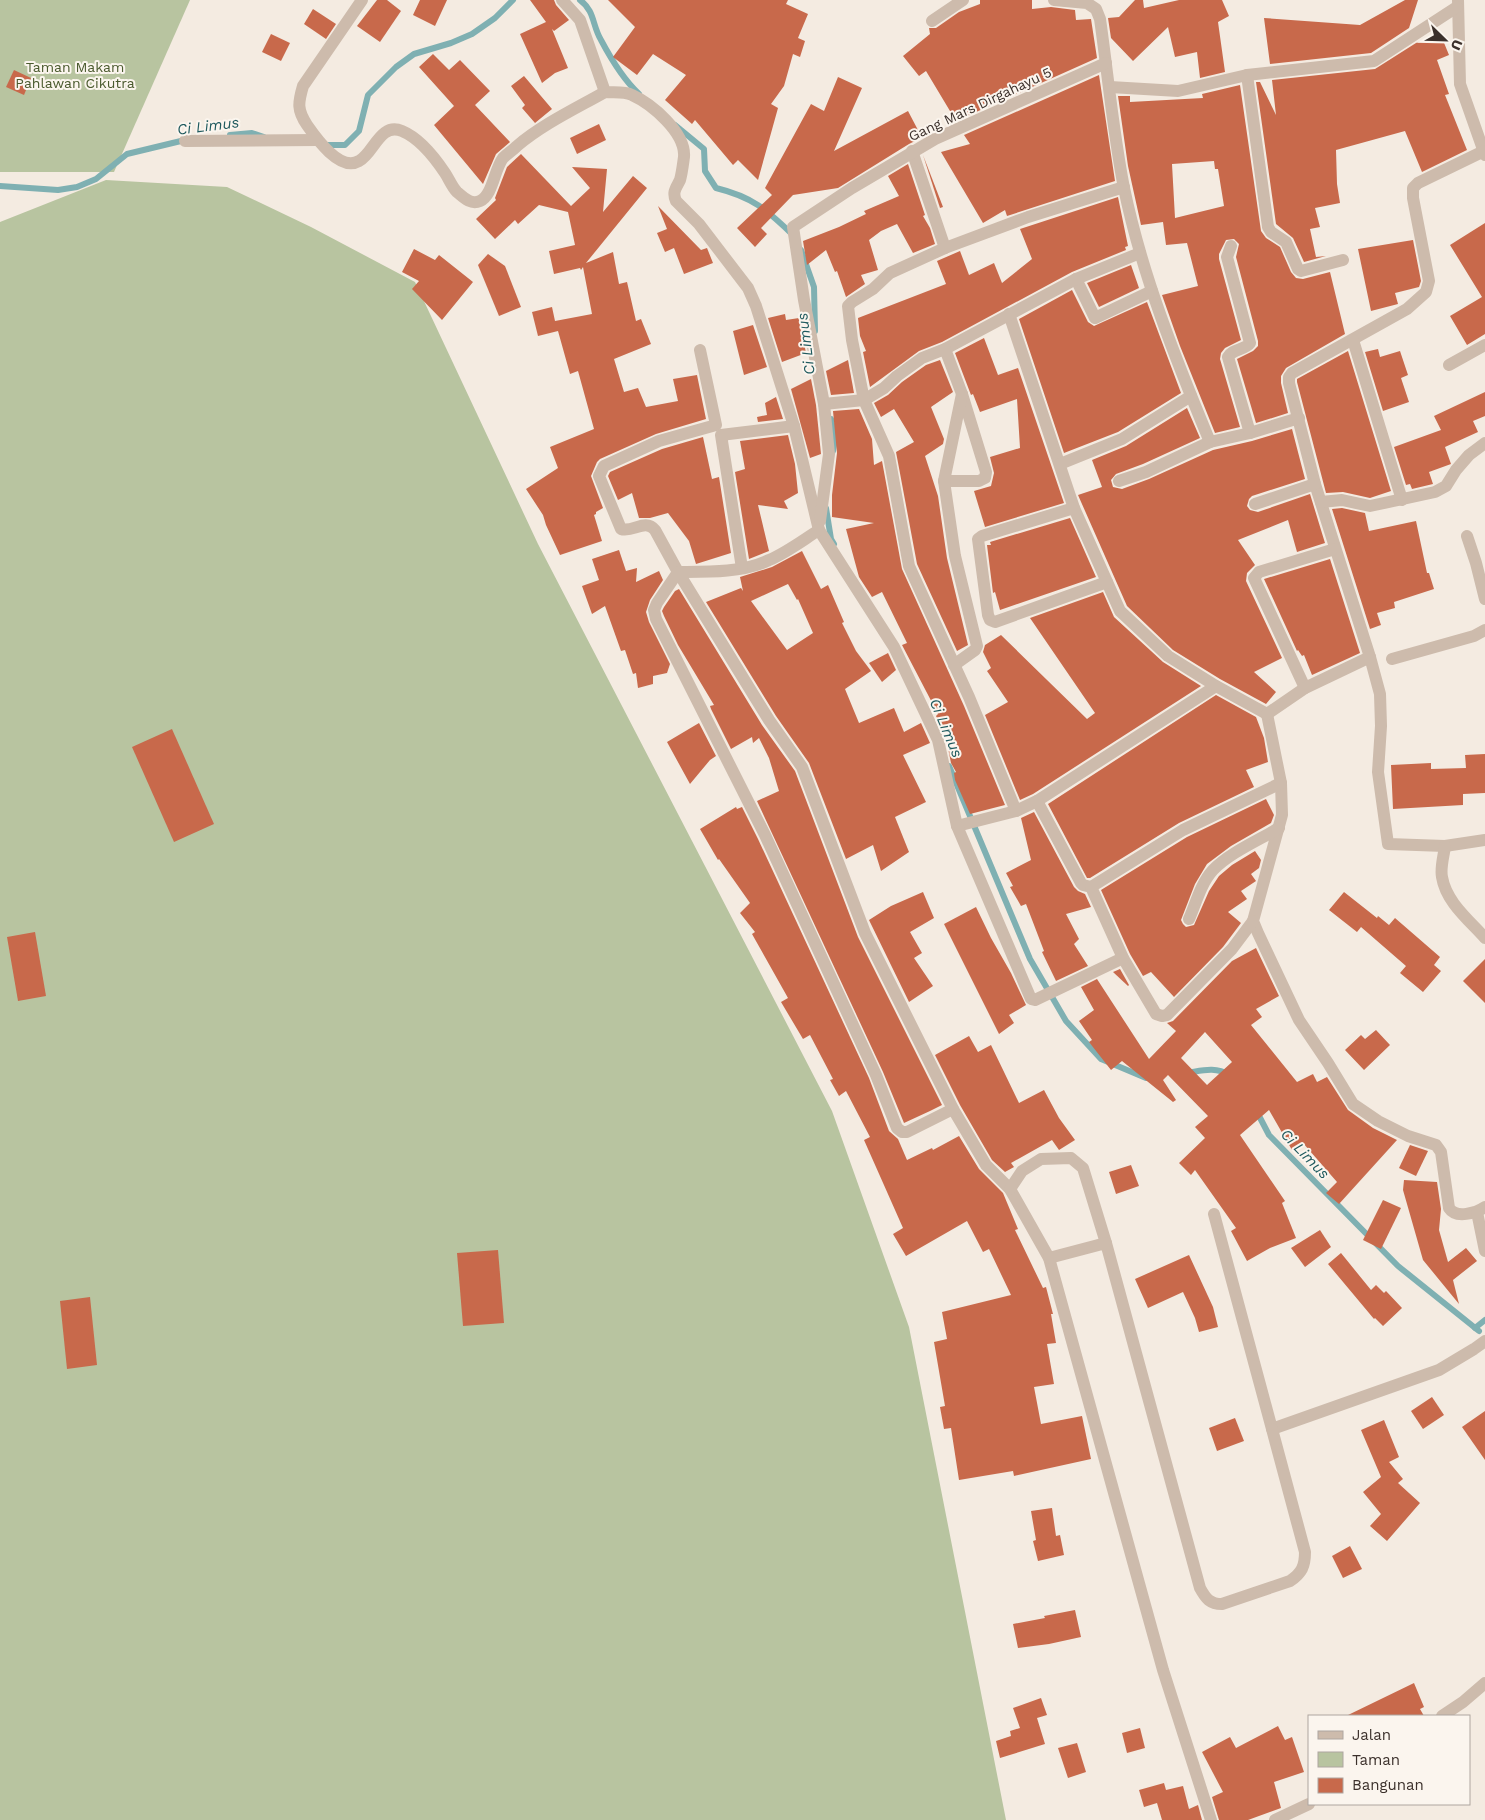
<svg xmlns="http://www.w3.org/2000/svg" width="1485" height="1820" font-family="'Work Sans',sans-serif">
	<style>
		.green { fill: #b8c4a0 }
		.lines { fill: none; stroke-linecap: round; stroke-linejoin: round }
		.stream { stroke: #7fb0b2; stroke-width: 6 }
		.building { fill: #c8694b; fill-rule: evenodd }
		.minor { stroke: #cdbbac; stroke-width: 12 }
		.labels { text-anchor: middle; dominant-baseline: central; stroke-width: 4; stroke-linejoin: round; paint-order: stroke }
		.park-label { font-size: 14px; fill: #4a5a2e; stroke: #fbf5ee }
		.street-label { font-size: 14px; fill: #3b302b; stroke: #fbf5ee }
		.water-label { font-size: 15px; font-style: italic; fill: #1f5a5e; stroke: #fbf5ee }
	</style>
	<rect width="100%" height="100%" fill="#f4ebe1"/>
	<!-- green -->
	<g class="green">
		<polygon points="0,0 190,0 114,172 0,172"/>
		<polygon points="106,180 227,187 311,227 415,282 538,544 832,1111 909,1327 1006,1820 0,1820 0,222"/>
	</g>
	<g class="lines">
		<!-- stream -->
		<g class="stream">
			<path d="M 580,0 C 595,11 592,25 601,40 C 610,57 625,81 639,94"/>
			<path d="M 675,125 L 704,149 L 705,171 L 716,188 C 753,197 767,210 793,235"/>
			<polyline points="230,135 252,133 264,137"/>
			<polyline points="323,145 345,145 359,131 368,95 396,67 414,54 451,43 472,34 495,18 513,0"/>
			<polyline points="0,186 58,190 77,187 96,179 127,154 185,140"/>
			<polyline points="801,250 814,287 815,331"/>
			<polyline points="831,419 835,439 833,451"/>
			<polyline points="826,508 831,539 834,544"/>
			<polyline points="949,766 1030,959 1066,1021 1101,1059 1146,1078"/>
			<path d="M 1186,1073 C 1201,1071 1215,1066 1229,1075"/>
			<polyline points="1257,1112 1269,1135 1398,1266 1479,1331"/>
			<polyline points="1475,1328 1485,1320"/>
		</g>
	</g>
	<!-- building -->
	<g class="building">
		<polygon points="377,0 387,0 401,11 380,42 357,26"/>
		<polygon points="420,0 447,0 435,26 413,15"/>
		<polygon points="530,0 554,0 556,5 569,20 554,31 552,29 568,68 555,73 542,83 520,34 546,22"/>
		<polygon points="608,0 788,0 786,4 808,14 798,38 805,41 800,57 793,54 784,86 771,104 778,108 758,180 738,160 733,165 695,120 692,124 665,100 686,75 653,54 637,75 613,57 635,27"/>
		<polygon points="980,0 1032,0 1032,9 1051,7 1075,10 1076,20 1091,19 1097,58 956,121 926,71 919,76 903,56 930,34 929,28 936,28 959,12 980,4"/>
		<polygon points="1135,0 1143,0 1144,8 1179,0 1222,0 1229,16 1218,22 1225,72 1200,78 1197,52 1175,57 1168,27 1133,61 1111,38 1108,18 1119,17"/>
		<polygon points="1405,0 1418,0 1409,28 1371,53 1270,64 1264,18 1360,25"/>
		<polygon points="313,9 336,24 326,39 304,24"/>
		<polygon points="1440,33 1449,55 1437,60 1449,94 1445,95 1467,150 1422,172 1405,131 1336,150 1337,184 1340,203 1315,208 1320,227 1310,229 1316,257 1326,256 1304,262 1293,238 1276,224 1256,82 1260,82 1276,115 1272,80 1375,69 1416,43"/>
		<polygon points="271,34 290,43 281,61 262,52"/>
		<polygon points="433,54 449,70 460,60 490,91 475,105 510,142 496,154 483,184 434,125 454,106 419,67"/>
		<polygon points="14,70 31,78 24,95 6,87"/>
		<polygon points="1099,75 1115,181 1007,216 1005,210 983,223 941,152 970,144 964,135"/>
		<polygon points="524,76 552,109 535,123 522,108 525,105 511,86"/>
		<polygon points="838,77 862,88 834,151 908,111 919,132 915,134 917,140 909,144 838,188 793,195 761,228 767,234 755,247 737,228 772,195 765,188 811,104 824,111"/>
		<path d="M 1240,85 L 1261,231 L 1266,238 L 1280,247 L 1291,272 L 1296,278 L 1303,279 L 1330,272 L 1345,334 L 1286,368 L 1281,376 L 1281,383 L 1288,413 L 1256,423 L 1237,359 L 1253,351 L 1258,346 L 1258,341 L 1236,257 L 1239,244 L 1234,239 L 1226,240 L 1219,254 L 1219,259 L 1241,340 L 1225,348 L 1221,353 L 1220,359 L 1240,427 L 1215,433 L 1180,346 L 1162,295 L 1198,286 L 1187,243 L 1166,245 L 1163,222 L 1141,225 L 1128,166 L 1118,96 L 1130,96 L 1130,102 L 1203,98 L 1202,94 ZM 1214,161 L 1215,169 L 1218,169 L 1224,206 L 1175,218 L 1172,164 Z"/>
		<polygon points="599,124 606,140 577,154 570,138"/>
		<polygon points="521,154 571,206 590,188 572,167 607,169 603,212 633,176 647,188 586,263 613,252 619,284 627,282 636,321 641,319 651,344 614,359 624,392 638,388 646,407 678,401 673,379 697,375 706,419 656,434 600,459 597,462 591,476 603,508 596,512 596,514 594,515 602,541 560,555 546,525 543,515 526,489 558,468 550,447 594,429 578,371 570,374 558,331 538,336 532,312 552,307 555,321 592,314 583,267 581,270 580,268 554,274 549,251 575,245 568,212 539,205 518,224 515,220 495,239 476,219 496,200 495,198 507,167"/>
		<polygon points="923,155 943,207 940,208"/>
		<polygon points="908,164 925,215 923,216 930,228 935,244 913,253 897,224 881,231 869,240 878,270 861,275 865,284 846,297 837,271 835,272 826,250 807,265 803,241 839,227 866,214 864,211 899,196 888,176"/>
		<polygon points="1118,197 1128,246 1125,247 1126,250 1072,272 942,342 919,351 870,387 863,352 866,351 860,336 858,318 946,284 937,261 960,251 969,275 994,263 1002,283 1032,259 1020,229"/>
		<polygon points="658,206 701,250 707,248 713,263 684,274 674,248 665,252 657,233 667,229"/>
		<polygon points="1485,223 1485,334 1467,345 1450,316 1482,297 1450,245"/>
		<polygon points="1413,240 1421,281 1419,287 1395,293 1398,304 1371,311 1358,249"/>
		<polygon points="414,249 435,260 439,255 473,282 442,320 412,289 419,281 402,272"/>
		<polygon points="488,254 505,266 521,307 499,316 478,265"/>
		<polygon points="1131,265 1139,288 1099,307 1087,283"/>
		<polygon points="1072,290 1088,322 1094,326 1147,302 1181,393 1118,432 1064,453 1019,319"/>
		<polygon points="785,314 786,320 799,318 806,353 782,362 768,318"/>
		<polygon points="753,325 767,367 744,375 733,331"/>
		<polygon points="984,338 998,375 1018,368 1064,503 985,527 974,491 991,486 994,473 990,457 1020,448 1017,399 980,412 973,394 971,395 955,353"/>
		<polygon points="1378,349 1380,357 1400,351 1408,375 1401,378 1409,402 1383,411 1365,352"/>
		<polygon points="1348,351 1391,491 1370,498 1343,492 1326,493 1297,382 1297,379"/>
		<polygon points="848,360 854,393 831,395 826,371"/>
		<polygon points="940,360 953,392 931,407 944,439 943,444 925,456 938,496 947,558 968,645 957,651 917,564 896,452 914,442 894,409 881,417 874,403 888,395 902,382 926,365"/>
		<polygon points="811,379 816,405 821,454 810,458 791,389"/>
		<polygon points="1485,392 1485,416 1473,421 1478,432 1445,447 1451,464 1429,472 1433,484 1412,489 1410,484 1406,485 1394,447 1441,430 1434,416"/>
		<polygon points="776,397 783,419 758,422 757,417 767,415 765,403"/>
		<polygon points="1187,408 1200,438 1143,464 1116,474 1111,480 1113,487 1122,489 1149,479 1213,450 1252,441 1292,429 1305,479 1252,496 1249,499 1247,506 1250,510 1258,512 1310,494 1325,543 1297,552 1288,520 1238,540 1255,565 1247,573 1246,581 1282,658 1254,672 1276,692 1266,704 1220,679 1173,650 1127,606 1078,495 1102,487 1092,460 1126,446"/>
		<polygon points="859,409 872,439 874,465 882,461 902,569 964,706 1005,805 970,814 955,780 954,773 956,772 951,763 946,738 936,716 938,714 902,645 907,643 882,592 872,597 859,577 846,529 874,523 832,517 832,495 837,453 833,411"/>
		<polygon points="788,435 795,464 798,493 784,501 788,509 758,505 769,551 749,559 735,472 745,469 740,441"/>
		<polygon points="703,437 712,479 719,477 731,553 696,564 689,541 668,513 650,518 639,518 632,493 618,500 608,476 610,472 662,449"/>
		<polygon points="1342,508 1365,513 1369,531 1416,521 1427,573 1429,573 1434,589 1394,602 1395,608 1377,613 1381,625 1370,629 1332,509"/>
		<polygon points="1070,518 1096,577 1000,610 995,592 993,593 987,545 991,545 990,542"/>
		<polygon points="619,550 626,571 637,568 636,582 659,571 663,580 650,600 646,612 649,622 670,664 667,673 653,676 653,684 638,688 636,673 633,674 625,650 621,651 605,606 592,614 582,586 599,580 592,559"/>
		<path d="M 802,551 L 821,589 L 828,585 L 844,622 L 842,623 L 856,651 L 871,671 L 845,689 L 859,723 L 894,708 L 904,732 L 921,723 L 930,743 L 903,755 L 926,802 L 895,817 L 909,852 L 881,871 L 873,845 L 846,859 L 809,763 L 776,716 L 706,602 L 741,588 L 743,591 L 740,577 L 772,567 ZM 788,584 L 797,600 L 798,599 L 813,633 L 787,650 L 751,601 Z"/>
		<polygon points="1330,559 1360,653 1312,675 1304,655 1302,656 1298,650 1297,651 1264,579"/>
		<polygon points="679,589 762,725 795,771 858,937 942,1105 930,1111 904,1123 883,1072 757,801 779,791 769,758 759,738 753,743 752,737 731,749 711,709 710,706 714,705 678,645 664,616 662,611 664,607 675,591"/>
		<polygon points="1103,592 1114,617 1163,662 1201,686 1033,794 1020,800 985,715 1008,702 987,671 991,668 983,652 985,645 1001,635 1087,719 1095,713 1030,618"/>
		<polygon points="888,653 896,670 882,682 869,663"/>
		<polygon points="1216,695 1256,717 1264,738 1268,762 1246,770 1254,787 1179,823 1090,878 1087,878 1048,804"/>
		<polygon points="699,723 716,756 710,760 690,784 667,742"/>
		<polygon points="172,729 214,824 174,842 132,747"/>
		<polygon points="1485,754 1485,793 1463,794 1463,805 1393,809 1391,765 1431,763 1431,769 1466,768 1465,755"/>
		<polygon points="1266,799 1274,815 1271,823 1231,846 1207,864 1195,884 1181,920 1183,924 1186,927 1194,925 1209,891 1219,876 1232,865 1255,851 1261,860 1259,868 1251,874 1256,881 1241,891 1247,899 1228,912 1241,923 1223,947 1174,997 1151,972 1143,976 1130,954 1101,890 1187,837"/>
		<polygon points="736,807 737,809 742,807 758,839 869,1078 889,1131 898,1139 907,1160 932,1148 933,1150 959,1136 979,1169 1003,1193 1018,1229 1015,1230 1043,1288 1046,1287 1053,1314 1051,1314 1056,1343 1047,1344 1054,1384 1034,1387 1041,1424 1082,1416 1091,1459 1014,1476 1013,1471 959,1480 951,1428 944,1429 940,1407 945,1406 934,1342 947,1339 942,1312 1011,1295 989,1249 983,1252 967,1221 906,1256 893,1234 903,1228 864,1140 870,1137 846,1091 839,1096 830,1080 833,1079 810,1035 803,1039 781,1002 788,998 752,934 755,932 740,913 750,903 719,859 718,860 700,829"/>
		<polygon points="1034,812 1074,887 1078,891 1085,894 1091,907 1066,914 1079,939 1074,944 1088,966 1056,981 1042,952 1044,951 1026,904 1021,906 1010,887 1013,886 1006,873 1031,860 1021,818"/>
		<polygon points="923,892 934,918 910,932 922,953 914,958 933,986 909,1002 869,920 891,906"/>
		<polygon points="1344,892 1377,918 1378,916 1389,925 1395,918 1440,957 1434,965 1441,971 1423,992 1400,973 1406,966 1361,927 1357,932 1329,910"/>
		<polygon points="976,907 991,938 1011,973 1026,1005 1009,1015 1014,1023 999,1034 944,924"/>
		<polygon points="35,932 46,996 18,1001 7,937"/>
		<path d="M 1256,948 L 1279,996 L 1256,1009 L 1262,1017 L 1251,1025 L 1297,1082 L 1313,1074 L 1317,1082 L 1327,1077 L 1348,1110 L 1373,1128 L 1397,1140 L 1339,1204 L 1326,1193 L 1337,1182 L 1303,1143 L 1292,1150 L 1269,1110 L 1240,1135 L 1285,1201 L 1282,1203 L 1296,1238 L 1270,1248 L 1247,1261 L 1231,1231 L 1236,1228 L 1195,1170 L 1191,1175 L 1179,1163 L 1205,1138 L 1195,1127 L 1208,1116 L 1168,1075 L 1163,1080 L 1176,1100 L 1173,1102 L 1122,1061 L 1111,1070 L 1089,1042 L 1092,1040 L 1079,1021 L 1094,1010 L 1081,987 L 1097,979 L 1149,1059 L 1176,1031 L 1167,1023 L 1173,1021 L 1232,961 ZM 1205,1032 L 1232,1062 L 1207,1085 L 1181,1058 Z"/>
		<polygon points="1485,959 1485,1003 1463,981"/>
		<polygon points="1120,969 1129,985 1128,986 1113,972"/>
		<polygon points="1376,1030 1390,1045 1364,1070 1345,1050 1361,1035 1365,1039"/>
		<polygon points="969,1036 978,1052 991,1045 1019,1103 1044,1090 1059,1118 1075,1140 1059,1150 1052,1140 1011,1163 1014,1167 1005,1172 992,1160 960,1105 935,1055"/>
		<polygon points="1410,1145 1428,1151 1416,1176 1399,1168"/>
		<polygon points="1131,1165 1139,1186 1116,1194 1109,1172"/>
		<polygon points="1404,1180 1437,1182 1441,1209 1439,1230 1448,1262 1466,1248 1477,1261 1453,1280 1459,1304 1423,1260 1403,1190"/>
		<polygon points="1383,1200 1401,1208 1381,1249 1363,1240"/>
		<polygon points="1320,1230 1331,1247 1305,1267 1291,1248"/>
		<polygon points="498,1250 504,1323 463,1326 457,1253"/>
		<polygon points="1341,1253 1371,1290 1376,1285 1384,1293 1386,1291 1402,1308 1383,1326 1375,1318 1374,1319 1328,1264"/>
		<polygon points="1189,1255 1213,1307 1218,1327 1199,1332 1195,1318 1183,1292 1148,1308 1135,1279"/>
		<polygon points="90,1297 97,1365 67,1369 60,1301"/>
		<polygon points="1432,1397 1444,1415 1423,1429 1411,1411"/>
		<polygon points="1485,1411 1485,1460 1462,1427"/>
		<polygon points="1235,1418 1244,1441 1217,1451 1209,1428"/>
		<polygon points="1384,1420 1399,1457 1389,1462 1403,1479 1398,1483 1420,1503 1387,1541 1370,1526 1381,1514 1363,1492 1381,1477 1361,1430"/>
		<polygon points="1052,1508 1056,1536 1060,1535 1064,1555 1038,1561 1033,1541 1036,1540 1031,1511"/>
		<polygon points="1350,1546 1362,1569 1343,1578 1332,1556"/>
		<polygon points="1075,1610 1081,1637 1049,1644 1018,1648 1013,1624 1045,1618 1044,1616"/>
		<polygon points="1414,1683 1424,1707 1420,1709 1424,1716 1346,1716"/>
		<polygon points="1041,1698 1047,1715 1037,1718 1045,1744 1000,1758 996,1741 1011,1736 1010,1731 1020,1728 1013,1708"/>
		<polygon points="1278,1726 1285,1740 1292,1737 1304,1772 1274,1782 1281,1808 1248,1820 1219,1820 1212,1797 1223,1792 1202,1752 1230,1737 1236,1748"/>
		<polygon points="1140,1728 1145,1748 1127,1753 1122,1733"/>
		<polygon points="1077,1743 1086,1772 1068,1778 1058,1748"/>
		<polygon points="1164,1783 1166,1790 1183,1786 1189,1809 1198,1805 1202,1820 1162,1820 1157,1803 1144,1807 1139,1790"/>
	</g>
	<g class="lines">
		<!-- minor -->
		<g class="minor">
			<path d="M 362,0 L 303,86 C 298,103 297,110 307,125 C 316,138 340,172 359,161 C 374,153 380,122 402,131 C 419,138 435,158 445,173 C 449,179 452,187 457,192 C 464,198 471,205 480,201 C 493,195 494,170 503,158 C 507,154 513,150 517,146 C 543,124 575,109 605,92"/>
			<path d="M 562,0 L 580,20 L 605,92 C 613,93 624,91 632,95 C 652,104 686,133 684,157 C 683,164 682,173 680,180 C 676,188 672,192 676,201 L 699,224 L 748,288 L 756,306 L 794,426 L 819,530 L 894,647 L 938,740 L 957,826 L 1016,811 L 1037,801 L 1216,686"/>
			<path d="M 1054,0 L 1087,3 L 1096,9 L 1100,19 C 1108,75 1113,132 1124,188 C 1142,275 1176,360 1210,442 L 1250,433 L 1299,418"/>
			<polyline points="1458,0 1460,84 1485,155"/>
			<polyline points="932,21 963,0"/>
			<polyline points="1247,75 1268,227 1271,232 1286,242 1298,269 1301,271 1343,260"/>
			<polyline points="1110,87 1178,91 1247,75 1374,61 1457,7"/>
			<polyline points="185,141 317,140"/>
			<polyline points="912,151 945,248"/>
			<polyline points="1484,151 1418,183 1413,188 1413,198 1429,281 1426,292 1407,309 1292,373 1289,377 1289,383 1315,484 1370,657 1380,694 1381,726 1378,772 1388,844 1445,846 1485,840"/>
			<path d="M 1231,246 L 1227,257 L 1250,343 C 1245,350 1232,349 1228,357 L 1250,433"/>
			<polyline points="1076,279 1095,318 1152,291"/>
			<polyline points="1009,314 1074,508 1120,611 1168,656 1216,686 1267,714"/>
			<polyline points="1353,340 1402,500"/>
			<path d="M 700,350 L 716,425 L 659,441 L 604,466 L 599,476 L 621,529 C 633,533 645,518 655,530 L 678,572 L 769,720 L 802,767 L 865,933 L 953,1109 L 986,1165 L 1010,1189 L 1049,1258 L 1163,1670 L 1211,1820"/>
			<polyline points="1449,365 1485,345"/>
			<polyline points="824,404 864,400 884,388 897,376 922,358 945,349 1076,279 1140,253"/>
			<polyline points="1060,464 1122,439 1191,396"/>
			<polyline points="944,481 979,481 985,478 986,472 962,394 945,349"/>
			<polyline points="1119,481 1146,472 1210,442"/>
			<polyline points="1321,502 1342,500 1370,506 1435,492 1446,486 1456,470 1469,455 1485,443"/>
			<polyline points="1255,504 1315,484"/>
			<polyline points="1074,508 982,536 978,539 988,615 990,620 995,622 1107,582"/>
			<polyline points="820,521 829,454 824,404 804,300 793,227 852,188 935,139 1106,63"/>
			<path d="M 819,530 C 803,540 786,553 769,560 C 742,573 707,572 678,572 L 657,603 L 654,610 L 656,619 L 765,835 L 876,1075 L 897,1128 L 902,1132 L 907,1132 L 953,1109"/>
			<polyline points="1467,536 1476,563 1485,599"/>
			<polyline points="742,568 721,435 794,426"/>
			<polyline points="1392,659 1474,636 1485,630"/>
			<polyline points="954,665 975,650 977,646 955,556 944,481 962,394"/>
			<polyline points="1305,688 1254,578 1259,572 1335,549"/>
			<path d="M 1267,714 L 1281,783 L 1282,815 L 1253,921 L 1258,933 L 1299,1020 L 1328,1063 L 1353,1104 L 1378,1121 L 1408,1136 L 1436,1145 L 1441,1152 L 1449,1208 C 1456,1219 1476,1213 1485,1207"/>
			<polyline points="1267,714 1305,688 1370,657"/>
			<polyline points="1037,801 1081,883 1083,885 1091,887 1123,958 1156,1014 1162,1016 1167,1015 1232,949 1253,921"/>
			<polyline points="1016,811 969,697 909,566 889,456 864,400 852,340 848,306 852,302 873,289 890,273 945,248 1028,217 1124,187"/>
			<polyline points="957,826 1031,999 1035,1000 1123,958"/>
			<path d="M 1445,846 C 1444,855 1440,868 1442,877 C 1446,902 1469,920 1485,938"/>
			<polyline points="1091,887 1183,830 1281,783"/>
			<path d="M 1189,919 C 1196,903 1201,883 1213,870 C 1229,853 1259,840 1279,828"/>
			<polyline points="1010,1189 1022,1171 1041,1159 1071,1158 1083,1168 1106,1243"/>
			<polyline points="1477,1212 1485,1251"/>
			<polyline points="1214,1214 1272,1429 1439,1370 1474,1349 1485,1341"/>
			<path d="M 1049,1258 L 1106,1243 L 1200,1588 C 1206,1599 1210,1604 1222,1604 L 1290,1581 C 1302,1573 1305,1566 1305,1552 L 1272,1429"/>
			<polyline points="1442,1716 1463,1702 1485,1683"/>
			<polyline points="1275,1820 1309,1804"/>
		</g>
	</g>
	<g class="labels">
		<!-- park labels -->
		<g class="park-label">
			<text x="75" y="67">Taman Makam<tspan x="75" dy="16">Pahlawan Cikutra</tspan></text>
		</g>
		<!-- street labels -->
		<g class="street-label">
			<text transform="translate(980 104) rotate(-25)">Gang Mars Dirgahayu 5</text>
		</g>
		<!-- water labels -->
		<g class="water-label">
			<text transform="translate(208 126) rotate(-7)">Ci Limus</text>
			<text transform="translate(806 344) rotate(-97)">Ci Limus</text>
			<text transform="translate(946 728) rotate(67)">Ci Limus</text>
			<text transform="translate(1305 1154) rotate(46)">Ci Limus</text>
		</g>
	</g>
	<!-- legend -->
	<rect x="1308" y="1715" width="162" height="90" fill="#fbf5ee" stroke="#aea6a0"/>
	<rect x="1318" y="1731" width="25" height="8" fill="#cdbbac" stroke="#aea6a0"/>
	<text x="1352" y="1740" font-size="15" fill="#3b302b">Jalan</text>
	<rect x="1318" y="1752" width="25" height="15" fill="#b8c4a0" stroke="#aea6a0"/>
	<text x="1352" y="1765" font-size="15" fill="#3b302b">Taman</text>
	<rect x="1318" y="1778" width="25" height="15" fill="#c8694b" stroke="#aea6a0"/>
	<text x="1352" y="1790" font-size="15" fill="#3b302b">Bangunan</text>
	<!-- north arrow -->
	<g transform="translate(1445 40) rotate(113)" stroke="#fbf5ee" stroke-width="4" paint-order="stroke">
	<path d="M0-4L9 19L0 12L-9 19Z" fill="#3b302b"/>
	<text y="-8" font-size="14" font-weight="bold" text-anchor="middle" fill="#3b302b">U</text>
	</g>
</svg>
